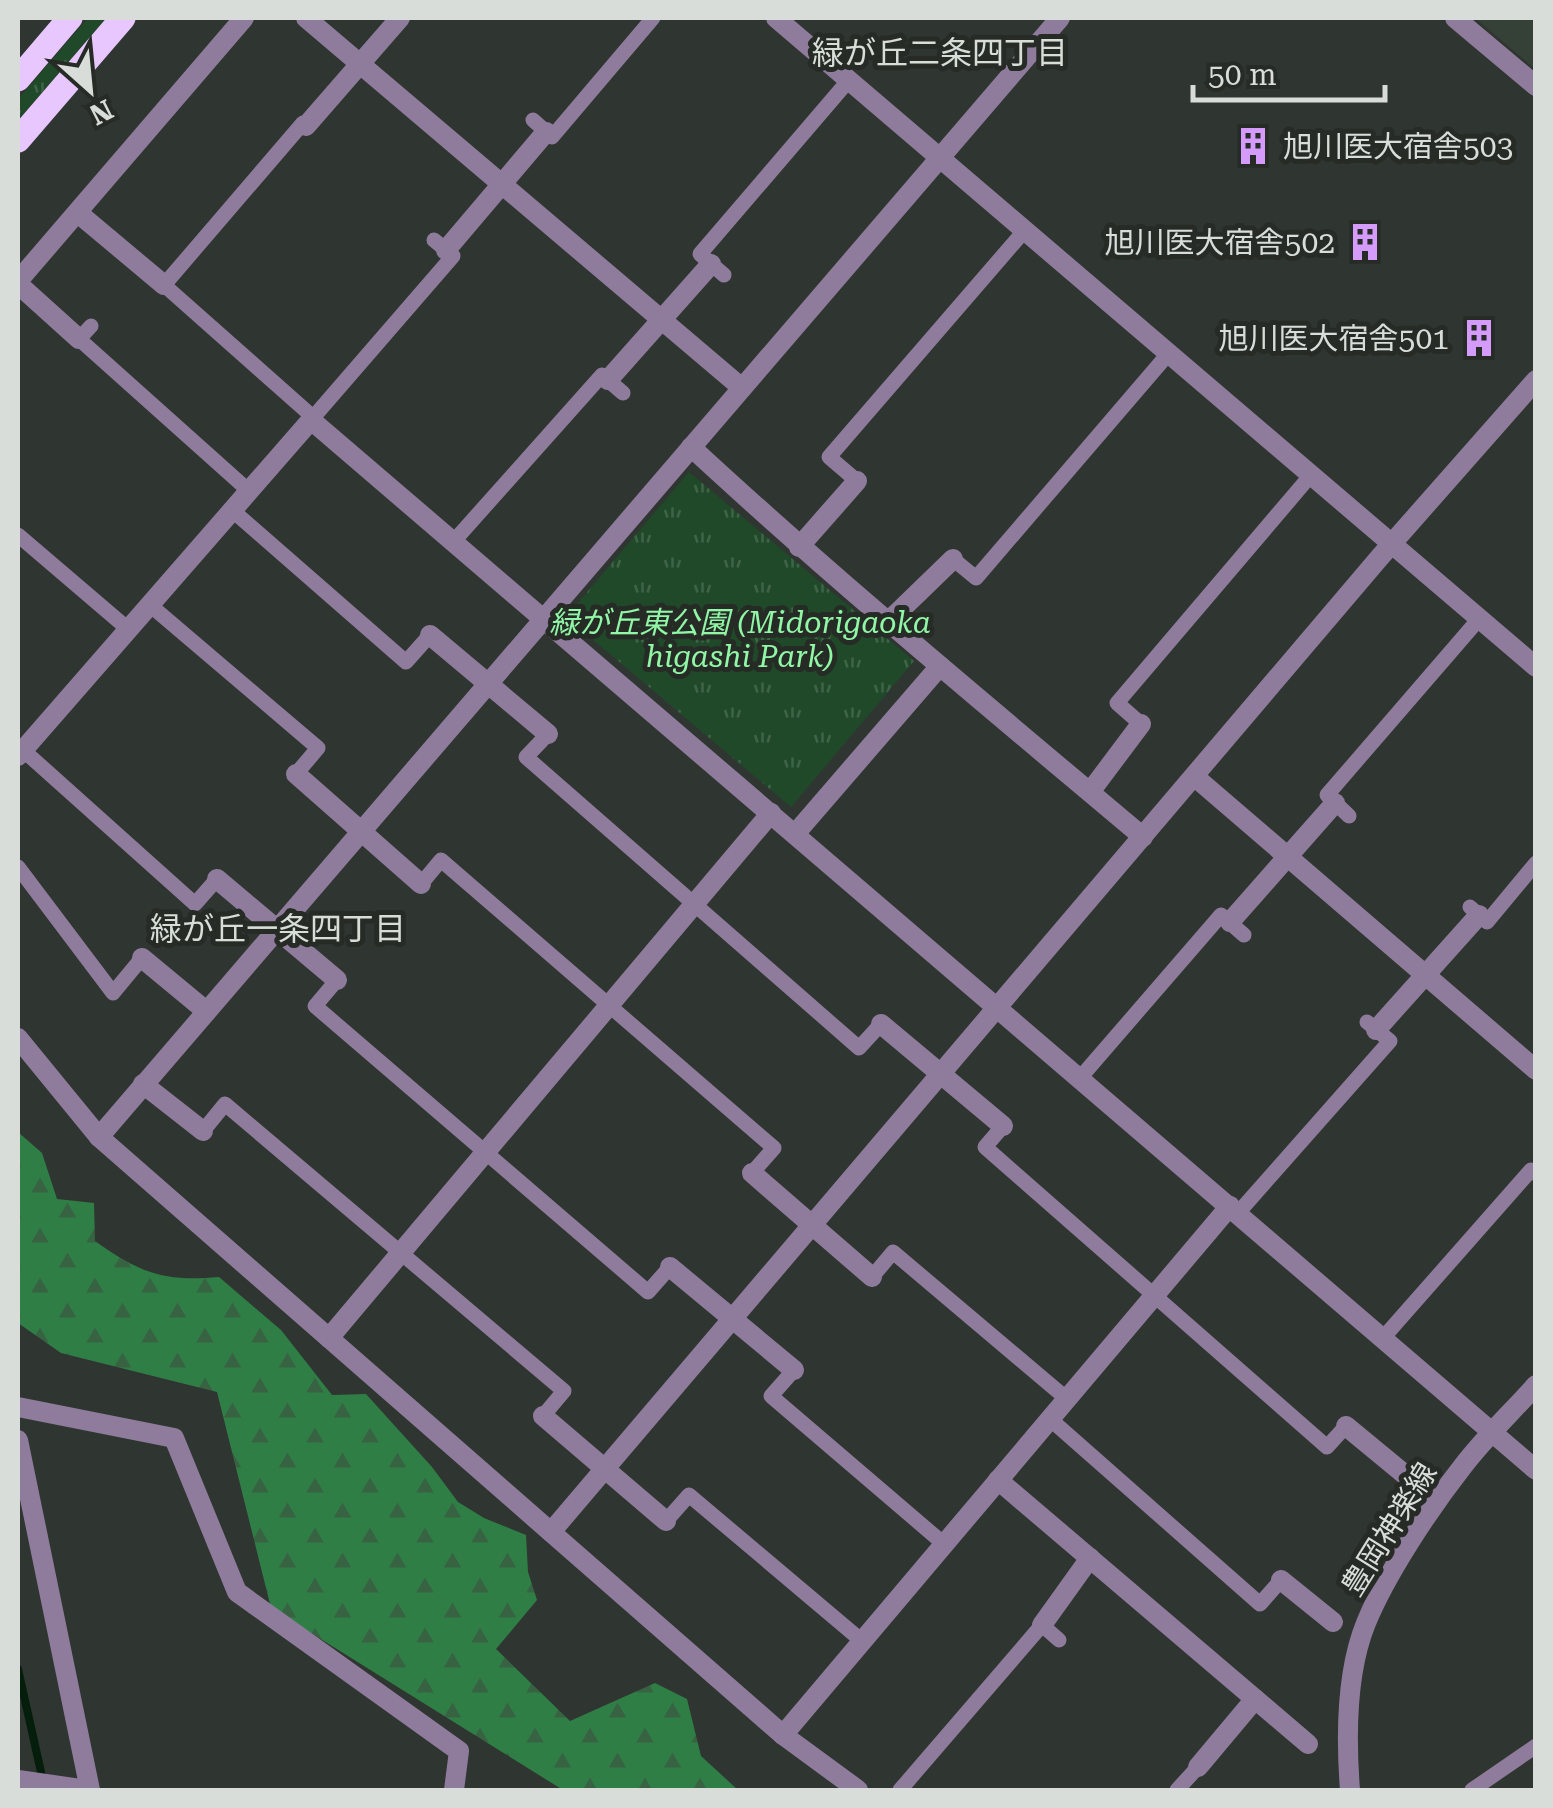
<svg xmlns="http://www.w3.org/2000/svg" width="1553" height="1808" font-family="'Roboto Serif','Noto Sans JP',serif">
	<style>
		.built { fill: #354037 }
		.grass { fill: url(#grass-tufts) }
		.forest { fill: url(#forest-firs) }
		.lines { fill: none; stroke-linecap: round; stroke-linejoin: round }
		.stream { stroke: #051d0b; stroke-width: 8 }
		.service { stroke: #8f7c9c; stroke-width: 15 }
		.pedestrian { stroke: #8f7c9c; stroke-width: 20 }
		.minor { stroke: #8f7c9c; stroke-width: 20 }
		.tertiary { stroke: #8f7c9c; stroke-width: 20 }
		.primary { stroke: #e7c7fd; stroke-width: 25 }
		.labels { text-anchor: middle; dominant-baseline: central; stroke-width: 10; stroke-linejoin: round; paint-order: stroke }
		.poi-label { font-size: 30px; fill: #d9ddda; stroke: #262b26; text-anchor: end }
		.park-label { font-size: 30px; font-style: italic; fill: #90f7a6; stroke: #262b26 }
		.street-label { font-size: 30px; fill: #d9ddda; stroke: #262b26 }
		.neighbourhood-label { font-size: 32px; fill: #d7ded8; stroke: #262b26 }
	</style>
	<defs>
		<pattern id="grass-tufts" width="24" height="20" patternUnits="userSpaceOnUse" patternTransform="scale(2.5)"><rect width="24" height="20" fill="#1f4929"/><path d="M3 7l-1-3M5 7V3M7 7l1-3M15 17l-1-3M17 17v-4M19 17l1-3" fill="none" stroke="#3f6347"/></pattern>
		<pattern id="forest-firs" width="22" height="20" patternUnits="userSpaceOnUse" patternTransform="scale(2.5)"><rect width="22" height="20" fill="#2f7e45"/><path d="M5 1l3.5 6h-7zM16 11l3.5 6h-7z" fill="#376343"/></pattern>
	</defs>
	<rect width="100%" height="100%" fill="#2f3530"/>
	<!-- built -->
	<polygon class="built" points="1475,18 1535,18 1535,69"/>
	<!-- grass -->
	<g class="grass">
		<polygon points="88,18 106,18 18,120 18,99"/>
		<polygon points="689,472 914,661 791,807 566,617"/>
	</g>
	<!-- forest -->
	<path class="forest" d="M 18,1132 L 42,1153 L 57,1199 L 94,1203 L 95,1241 C 140,1273 164,1282 219,1277 L 281,1330 L 332,1395 L 366,1394 L 432,1467 L 458,1502 L 484,1518 L 526,1535 L 528,1572 L 537,1600 L 496,1649 L 570,1721 L 655,1683 L 687,1699 L 701,1756 L 738,1790 L 563,1790 L 271,1608 L 217,1392 L 61,1353 L 18,1323 Z"/>
	<g class="lines">
		<!-- stream -->
		<polyline class="stream" points="18,1669 43,1781"/>
		<!-- service -->
		<g class="service">
			<polyline points="533,120 552,137 653,18"/>
			<polyline points="306,126 303,123 164,285 313,417"/>
			<polyline points="724,275 700,254 849,80"/>
			<polyline points="91,326 79,339 249,491"/>
			<polyline points="311,420 453,256 434,240"/>
			<polyline points="857,481 829,457 1025,230"/>
			<polyline points="232,510 406,662 430,635"/>
			<polyline points="18,535 128,629"/>
			<polyline points="454,541 602,375 623,393"/>
			<polyline points="953,559 976,578 1169,353"/>
			<polyline points="150,605 318,748 296,774"/>
			<polyline points="1141,724 1117,703 1311,475"/>
			<polyline points="548,734 526,757 859,1048 881,1024"/>
			<polyline points="23,750 195,904 217,879"/>
			<polyline points="1349,816 1327,795 1479,619"/>
			<polyline points="18,867 113,993 142,958"/>
			<polyline points="421,884 441,860 774,1148 752,1173"/>
			<polyline points="1470,907 1487,922 1536,863"/>
			<polyline points="337,980 315,1006 648,1292 670,1267"/>
			<polyline points="1080,1078 1221,915 1244,935"/>
			<polyline points="1003,1126 985,1147 1327,1447 1346,1426"/>
			<polyline points="203,1131 225,1104 564,1391 543,1416"/>
			<polyline points="1238,1213 1390,1041 1367,1022"/>
			<polyline points="872,1277 893,1252 1067,1399"/>
			<polyline points="1383,1338 1531,1170 1536,1174"/>
			<polyline points="794,1370 771,1396 944,1544"/>
			<polyline points="1050,1419 1260,1604 1281,1580"/>
			<polyline points="666,1521 689,1495 862,1641"/>
			<polyline points="900,1790 1042,1625 1059,1640"/>
			<polyline points="1177,1790 1198,1767"/>
			<polyline points="1472,1790 1536,1746"/>
		</g>
		<!-- pedestrian -->
		<g class="pedestrian">
			<polyline points="306,18 742,388"/>
			<polyline points="1455,18 1536,86"/>
			<polyline points="306,126 400,18"/>
			<polyline points="78,213 164,285"/>
			<polyline points="446,250 546,132"/>
			<polyline points="18,281 244,18"/>
			<polyline points="18,284 79,339"/>
			<polyline points="608,380 711,264"/>
			<path d="M 691,447 C 837,582 991,709 1143,837"/>
			<polyline points="799,547 857,481"/>
			<polyline points="890,620 953,559"/>
			<polyline points="430,635 548,734"/>
			<polyline points="296,774 421,884"/>
			<polyline points="1195,777 1536,1070"/>
			<polyline points="1090,792 1141,724"/>
			<polyline points="795,834 940,666"/>
			<polyline points="217,879 337,980"/>
			<polyline points="1230,922 1335,803"/>
			<polyline points="142,958 206,1011"/>
			<polyline points="881,1024 1003,1126"/>
			<polyline points="1376,1030 1479,915"/>
			<polyline points="143,1084 203,1131"/>
			<polyline points="99,1137 1060,18"/>
			<polyline points="752,1173 872,1277"/>
			<polyline points="670,1267 794,1370"/>
			<polyline points="543,1416 666,1521"/>
			<polyline points="1346,1426 1409,1478"/>
			<polyline points="998,1480 1308,1744"/>
			<polyline points="551,1532 1380,557 1536,380"/>
			<polyline points="1281,1580 1333,1622"/>
			<polyline points="1042,1625 1090,1558"/>
			<polyline points="1198,1767 1255,1699"/>
		</g>
		<!-- minor -->
		<g class="minor">
			<polyline points="776,18 1536,667"/>
			<polyline points="18,756 311,420 1536,1470"/>
			<polyline points="18,1038 99,1137 783,1735 858,1790"/>
			<polyline points="329,1338 771,813"/>
			<polyline points="18,1407 174,1438 237,1592 459,1751 454,1790"/>
			<polyline points="18,1440 90,1790"/>
			<polyline points="783,1735 1230,1206"/>
			<polyline points="18,1780 88,1790"/>
		</g>
		<!-- tertiary -->
		<path class="tertiary" d="M 1350,1790 C 1346,1738 1346,1672 1366,1623 C 1386,1574 1430,1508 1463,1466 C 1485,1437 1512,1412 1536,1385"/>
		<!-- primary -->
		<g class="primary">
			<polyline points="18,79 70,18"/>
			<polyline points="18,140 123,18"/>
		</g>
	</g>
	<!-- icons -->
	<defs>
		<g id="building-bare" transform="scale(3)"><path d="M-4-6H4V6H1V3H-1V6H-4ZM-2.5-4.3h1.7v1.8h-1.7ZM.8-4.3h1.7v1.8H.8ZM-2.5-1h1.7V.8h-1.7ZM.8-1h1.7V.8H.8Z" fill="#d59bfb" stroke="#262b26" stroke-width="2.5" paint-order="stroke"/></g>
	</defs>
	<g fill-rule="evenodd">
		<use href="#building-bare" x="1253" y="146"/>
		<use href="#building-bare" x="1365" y="242"/>
		<use href="#building-bare" x="1479" y="338"/>
	</g>
	<g class="labels">
		<!-- poi labels -->
		<g class="poi-label">
			<text x="1283" y="146" text-anchor="start">旭川医大宿舎503</text>
			<text x="1335" y="242">旭川医大宿舎502</text>
			<text x="1449" y="338">旭川医大宿舎501</text>
		</g>
		<!-- park labels -->
		<g class="park-label">
			<text x="740" y="622">緑が丘東公園 (Midorigaoka<tspan x="740" dy="34">higashi Park)</tspan></text>
		</g>
		<!-- street labels -->
		<g class="street-label">
			<text transform="translate(1389 1529) rotate(-58)">豊岡神楽線</text>
		</g>
		<!-- neighbourhood labels -->
		<g class="neighbourhood-label">
			<text x="940" y="53">緑が丘二条四丁目</text>
			<text x="278" y="929">緑が丘一条四丁目</text>
		</g>
	</g>
	<!-- border -->
	<rect width="1553" height="1808" fill="none" stroke="#d9ddda" stroke-width="40"/>
	<!-- north arrow -->
	<g transform="translate(90 90) rotate(153)" stroke="#262b26" stroke-width="8" paint-order="stroke">
	<path d="M0-8L18 38L0 25L-18 38Z" fill="#d9ddda"/>
	<text y="-15" font-size="28" font-weight="bold" text-anchor="middle" fill="#d9ddda">N</text>
	</g>
	<!-- scale -->
	<path d="M1193 85v15h192v-15" fill="none" stroke="#d9ddda" stroke-width="5"/>
	<text x="1208" y="85" font-size="30" fill="#d9ddda" stroke="#262b26" stroke-width="8" paint-order="stroke">50 m</text>
</svg>
